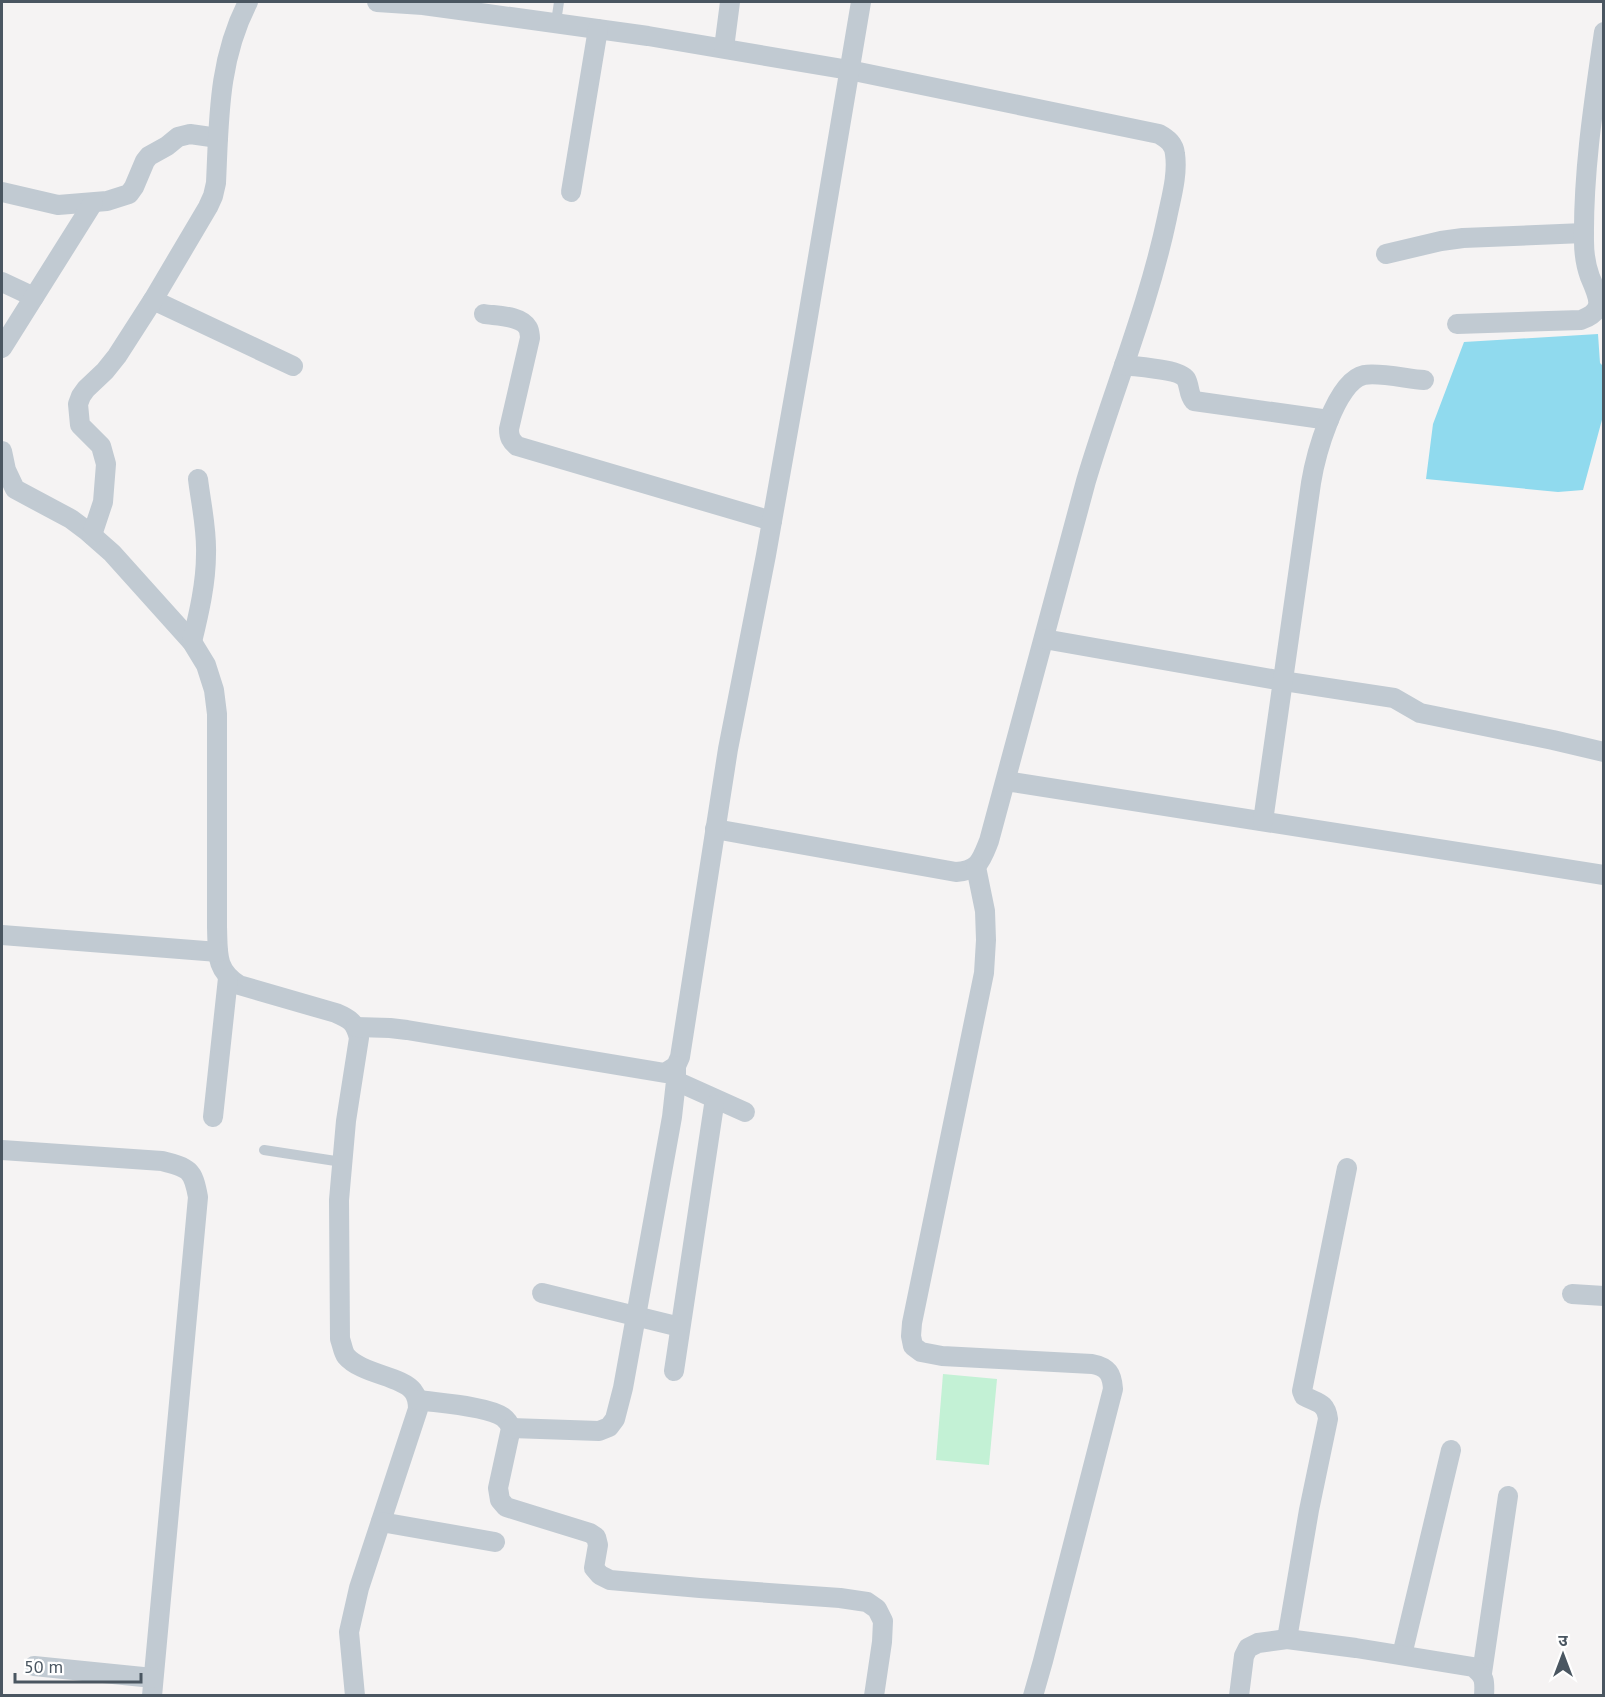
<svg xmlns="http://www.w3.org/2000/svg" width="1605" height="1697" font-family="'PT Sans','Noto Sans Devanagari',sans-serif">
	<style>
		.green { fill: #c3f1d5 }
		.water { fill: #90daee }
		.lines { fill: none; stroke-linecap: round; stroke-linejoin: round }
		.service { stroke: #c1cad2; stroke-width: 10 }
		.minor { stroke: #c1cad2; stroke-width: 20 }
	</style>
	<rect width="100%" height="100%" fill="#f5f3f3"/>
	<!-- green -->
	<polygon class="green" points="943,1374 997,1379 989,1465 936,1460"/>
	<!-- water -->
	<polygon class="water" points="1598,334 1600,363 1603,366 1603,416 1583,490 1558,492 1426,479 1433,424 1464,342"/>
	<g class="lines">
		<!-- service -->
		<g class="service">
			<polyline points="556,22 559,2"/>
			<polyline points="264,1150 342,1162"/>
		</g>
		<!-- minor -->
		<g class="minor">
			<path d="M 377,2 L 423,5 L 648,36 L 849,70 L 1159,134 C 1168,139 1174,144 1175,154 C 1178,175 1171,198 1167,218 C 1148,308 1112,393 1086,481 L 989,841 C 981,861 979,870 956,872 L 715,829"/>
			<polyline points="724,48 730,2"/>
			<polyline points="2,192 58,205 107,201 129,194 134,187 145,161 149,156 167,146 178,137 190,134 218,138"/>
			<polyline points="571,192 598,29"/>
			<polyline points="1386,254 1441,241 1463,238 1584,233"/>
			<polyline points="2,282 34,297"/>
			<polyline points="153,300 293,366"/>
			<path d="M 484,314 C 496,316 521,315 528,328 C 529,329 530,336 530,338 L 509,429 C 509,437 511,441 517,446 L 772,521"/>
			<path d="M 1457,324 L 1581,320 C 1605,311 1600,300 1590,277 C 1586,266 1584,253 1584,241 C 1583,171 1594,101 1604,32"/>
			<polyline points="2,348 93,203"/>
			<path d="M 1124,365 C 1137,367 1179,369 1186,379 C 1190,386 1188,394 1194,401 L 1329,420"/>
			<path d="M 2,451 L 6,470 L 15,489 L 71,519 L 87,531 L 112,553 L 192,642 L 206,665 L 214,690 L 217,714 L 217,927 C 218,953 215,970 239,985 L 336,1013 C 350,1019 355,1022 359,1038 L 346,1121 L 339,1200 L 340,1339 C 342,1344 343,1352 346,1356 C 361,1374 402,1376 413,1391 C 417,1396 418,1403 418,1409 L 359,1588 L 349,1632 L 355,1696"/>
			<path d="M 92,535 L 103,502 L 106,464 L 101,446 L 80,425 L 78,404 L 81,396 L 86,389 L 105,371 L 117,356 L 153,300 L 208,207 L 213,196 L 216,183 C 219,119 218,60 248,2"/>
			<polyline points="1044,639 1283,681 1394,698 1420,713 1553,740 1604,752"/>
			<path d="M 192,642 C 199,613 206,583 206,554 C 207,529 201,504 198,479"/>
			<polyline points="1006,781 1604,875"/>
			<path d="M 1263,821 L 1311,483 C 1315,458 1335,381 1364,375 C 1379,372 1408,379 1424,380"/>
			<path d="M 976,867 L 985,911 L 986,940 L 984,973 L 912,1323 L 911,1336 L 913,1346 L 921,1352 L 942,1356 L 1092,1364 C 1108,1367 1112,1374 1113,1389 L 1043,1661 L 1033,1696"/>
			<polyline points="2,935 218,952"/>
			<polyline points="356,1027 390,1028 407,1030 665,1073 676,1066 680,1057 728,749 766,555 803,346 861,2"/>
			<polyline points="676,1081 745,1112"/>
			<polyline points="213,1117 228,978"/>
			<path d="M 2,1150 L 162,1161 C 189,1168 193,1169 198,1197 L 152,1696"/>
			<polyline points="542,1293 680,1327"/>
			<polyline points="1572,1294 1604,1296"/>
			<polyline points="674,1371 714,1105"/>
			<path d="M 418,1400 C 438,1403 487,1406 503,1417 C 507,1420 509,1423 511,1428 L 498,1488 L 500,1500 L 506,1507 L 590,1533 L 596,1537 L 598,1545 L 594,1568 L 600,1575 L 610,1580 L 700,1588 L 840,1598 L 867,1602 L 877,1609 L 883,1621 L 882,1642 L 874,1696"/>
			<polyline points="511,1428 599,1431 609,1427 615,1419 623,1388 672,1117 676,1081 676,1066"/>
			<polyline points="381,1522 495,1542"/>
			<path d="M 1287,1639 L 1309,1510 L 1328,1419 C 1326,1402 1317,1403 1304,1396 L 1302,1391 L 1347,1168"/>
			<polyline points="1402,1655 1451,1450"/>
			<polyline points="34,1666 153,1678"/>
			<polyline points="1482,1673 1508,1496"/>
			<path d="M 1239,1696 L 1244,1656 L 1248,1648 L 1258,1643 L 1287,1639 L 1356,1648 L 1473,1667 C 1485,1676 1485,1681 1484,1696"/>
		</g>
	</g>
	<!-- border -->
	<rect width="1605" height="1697" fill="none" stroke="#4a5661" stroke-width="6"/>
	<!-- north arrow -->
	<g transform="translate(1563 1655)" stroke="#ffffff" stroke-width="4.5" paint-order="stroke">
	<path d="M0-4.5L10 22L0 15L-10 22Z" fill="#4a5661"/>
	<text y="-9" font-size="16" font-weight="bold" text-anchor="middle" fill="#4a5661">उ</text>
	</g>
	<!-- scale -->
	<path d="M15 1673v9h126v-9" fill="none" stroke="#4a5661" stroke-width="3"/>
	<text x="24" y="1673" font-size="18" fill="#4a5661" stroke="#ffffff" stroke-width="4.5" paint-order="stroke">50 m</text>
</svg>
